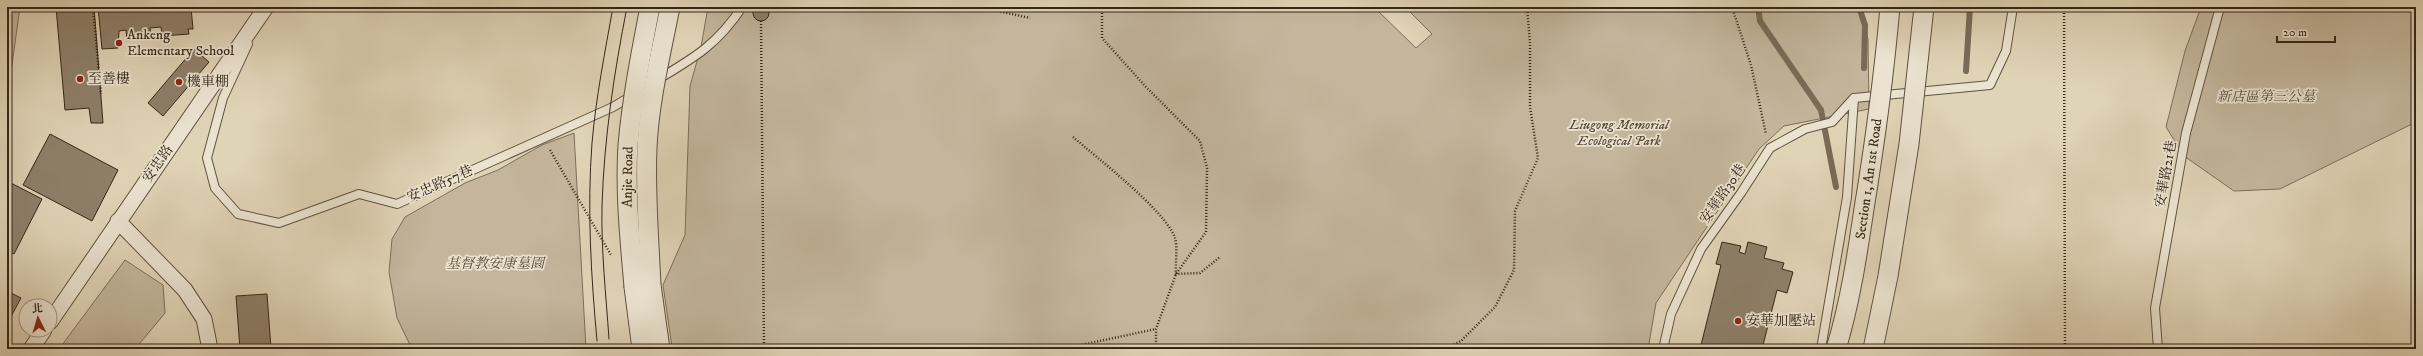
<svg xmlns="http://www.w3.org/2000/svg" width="2423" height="356" font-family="'IM FELL DW Pica','Noto Serif TC',serif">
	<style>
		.green { fill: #c3b69c; stroke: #7c6e5a }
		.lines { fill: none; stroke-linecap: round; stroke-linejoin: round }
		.stream { stroke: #796b57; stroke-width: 6 }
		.building { fill: #8e806a; stroke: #352617 }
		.service-casing { stroke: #60523f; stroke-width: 10 }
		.minor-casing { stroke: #60523f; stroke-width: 17 }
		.tertiary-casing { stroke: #60523f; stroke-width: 21 }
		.path { stroke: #352617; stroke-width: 2.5; stroke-dasharray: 1 2; stroke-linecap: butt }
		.service { stroke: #ebe3d0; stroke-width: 8 }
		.minor { stroke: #ebe3d0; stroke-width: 15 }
		.tertiary { stroke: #ebe3d0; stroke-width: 19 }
		.tram { stroke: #352617; stroke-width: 1 }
		.tertiary-bridge-casing { stroke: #60523f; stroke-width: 21; stroke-linecap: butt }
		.tertiary-bridge { stroke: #ebe3d0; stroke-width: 19 }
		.poi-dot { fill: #8f2418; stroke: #ebe3d0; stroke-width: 1.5 }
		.labels { text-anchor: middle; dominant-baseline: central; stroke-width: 3.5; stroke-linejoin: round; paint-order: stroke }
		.poi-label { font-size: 14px; fill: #352617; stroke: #ebe3d0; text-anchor: start }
		.park-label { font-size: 14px; font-style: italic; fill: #584a38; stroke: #ebe3d0 }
		.street-label { font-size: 14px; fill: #352617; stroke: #ebe3d0 }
	</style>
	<rect width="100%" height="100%" fill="#e0d4b7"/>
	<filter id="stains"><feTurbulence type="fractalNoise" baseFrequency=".005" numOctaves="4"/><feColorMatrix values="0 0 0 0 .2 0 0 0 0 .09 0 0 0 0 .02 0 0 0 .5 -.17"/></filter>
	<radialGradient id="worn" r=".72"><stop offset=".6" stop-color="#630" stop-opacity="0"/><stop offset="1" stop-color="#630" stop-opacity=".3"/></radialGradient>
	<!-- green -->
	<g class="green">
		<polygon points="7,7 20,7 10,79 7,85"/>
		<polygon points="708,7 1352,7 1357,12 1375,8 1416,48 1432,34 1405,7 1858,7 1868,39 1869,109 1784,126 1759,149 1656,303 1648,349 658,349 672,347 663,285 685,235 690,86 701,47"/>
		<polygon points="2201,7 2416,7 2416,122 2280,189 2234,191 2184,156 2166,127 2185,51"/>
		<polygon points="574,133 586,349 412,349 397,318 389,272 392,239 405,217 465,183 498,170 542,145"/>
		<polygon points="125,260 163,285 165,313 135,349 59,349"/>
	</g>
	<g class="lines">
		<!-- stream -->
		<g class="stream">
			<polyline points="1758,7 1760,21 1821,110 1836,187"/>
			<polyline points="1859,7 1865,25 1864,68"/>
			<polyline points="1966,71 1970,7"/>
		</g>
	</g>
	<!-- building -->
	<g class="building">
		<circle cx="761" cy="13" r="8"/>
		<polygon points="56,7 94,7 103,123 91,123 89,108 65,110"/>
		<polygon points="98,7 191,7 193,29 188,29 189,34 162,36 161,27 150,28 151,37 127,40 126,30 119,31 118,48 102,49"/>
		<polygon points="194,49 209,62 163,116 148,103"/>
		<polygon points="50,134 118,170 92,221 23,185"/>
		<polygon points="7,181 42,199 14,254 7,250"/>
		<polygon points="1722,242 1741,246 1739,252 1745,254 1748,242 1767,247 1764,258 1784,263 1782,269 1793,272 1787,293 1777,290 1762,349 1700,349 1721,265 1716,264"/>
		<polygon points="7,291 21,298 7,324"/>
		<polygon points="267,294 271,349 240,349 236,296"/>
	</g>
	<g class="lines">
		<!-- service casing -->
		<g class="service-casing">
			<g id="service">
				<polyline points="248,44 223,98 207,158 215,188 238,214 279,223 359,194 397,204 613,107 633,95"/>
				<path d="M 657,80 C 694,58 718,44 742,7"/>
				<polyline points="1663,349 1671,314 1701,249 1741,193 1770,148 1805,129 1832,122 1854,98 1990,85 2006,51 2013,7"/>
				<polyline points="1821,349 1847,197 1854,98"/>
				<polyline points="2158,349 2155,308 2186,133 2220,7"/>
			</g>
		</g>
		<!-- minor casing -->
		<g class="minor-casing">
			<g id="minor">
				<polyline points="118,221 185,290 204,319 210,349"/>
				<polyline points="50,322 266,7"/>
				<polyline points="31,349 44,330"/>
			</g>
		</g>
		<!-- tertiary casing -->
		<g class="tertiary-casing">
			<g id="tertiary">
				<polyline points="651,285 660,349"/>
				<polyline points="634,287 642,349"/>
			</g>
		</g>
		<!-- path -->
		<g class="path">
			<polyline points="93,7 101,94"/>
			<polyline points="980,7 1030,18"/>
			<polyline points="1102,7 1102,38 1145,86 1200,141 1207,168 1206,232 1176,274 1156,329 1156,349"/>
			<polyline points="1732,7 1751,65 1766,134"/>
			<polyline points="2064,7 2065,349"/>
			<polyline points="761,21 764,349"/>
			<path d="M 1073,137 C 1096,157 1166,211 1175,238 C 1178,248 1175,264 1176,274 L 1200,273 L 1220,257"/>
			<polyline points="550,150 611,255"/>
			<polyline points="1062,349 1156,329"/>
			<polyline points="1446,349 1461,341 1495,307 1514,270 1515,211 1538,158 1530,107 1530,43 1527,7"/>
		</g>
		<!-- service -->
		<use href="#service" class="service"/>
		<!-- minor -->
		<use href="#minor" class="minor"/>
		<!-- tertiary -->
		<use href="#tertiary" class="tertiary"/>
		<!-- tram -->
		<g class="tram">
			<path d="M 609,339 C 606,295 601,250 602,206 C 604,139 614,73 627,7"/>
			<path d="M 597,341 C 591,275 587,209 592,143 C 596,97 605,52 613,7"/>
		</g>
		<!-- tertiary-bridge casing -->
		<g class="tertiary-bridge-casing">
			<g id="tertiary-bridge">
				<path d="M 651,285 C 649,240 645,194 647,148 C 649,101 661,53 670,7"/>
				<path d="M 634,287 C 630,240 625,193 628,145 C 632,99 641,53 650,7"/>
				<path d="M 1836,349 C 1850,303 1857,256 1864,209 C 1875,142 1884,75 1890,7"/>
				<polyline points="1873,349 1888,276 1909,144 1924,7"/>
			</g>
		</g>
		<!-- tertiary-bridge -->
		<use href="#tertiary-bridge" class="tertiary-bridge"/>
	</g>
	<!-- markers -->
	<g class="poi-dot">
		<circle cx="119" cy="43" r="4"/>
		<circle cx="80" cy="79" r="4"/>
		<circle cx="179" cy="82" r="4"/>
		<circle cx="1738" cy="321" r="4"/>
	</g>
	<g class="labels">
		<!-- poi labels -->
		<g class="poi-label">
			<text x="127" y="35">Ankeng<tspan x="127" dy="16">Elementary School</tspan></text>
			<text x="88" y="79">至善樓</text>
			<text x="187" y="82">機車棚</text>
			<text x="1746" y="321">安華加壓站</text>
		</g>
		<!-- park labels -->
		<g class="park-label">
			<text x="2266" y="97">新店區第三公墓</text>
			<text x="1619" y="125">Liugong Memorial<tspan x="1619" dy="16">Ecological Park</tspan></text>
			<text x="495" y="264">基督教安康墓園</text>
		</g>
		<!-- street labels -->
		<g class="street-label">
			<text transform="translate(158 164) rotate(-55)">安忠路</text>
			<text transform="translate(2166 174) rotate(-80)">安華路21巷</text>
			<text transform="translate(628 177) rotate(-89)">Anjie Road</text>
			<text transform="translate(1869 179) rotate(-82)">Section 1, An 1st Road</text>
			<text transform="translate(440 184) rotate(-24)">安忠路57巷</text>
			<text transform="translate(1723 194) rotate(-55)">安華路30巷</text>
		</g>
	</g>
	<!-- margin -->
	<rect width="2423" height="356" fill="none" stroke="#e0d4b7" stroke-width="24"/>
	<rect x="8" y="8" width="2407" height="340" fill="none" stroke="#352617" stroke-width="2"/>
	<rect x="12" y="12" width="2399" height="332" fill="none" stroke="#352617"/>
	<!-- north arrow -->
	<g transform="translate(38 318) rotate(355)"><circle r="19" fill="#ebe3d0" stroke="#a29786"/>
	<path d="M0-3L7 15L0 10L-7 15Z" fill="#8f2418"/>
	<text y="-6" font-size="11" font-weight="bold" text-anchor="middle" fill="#352617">北</text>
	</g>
	<!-- scale -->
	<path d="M2277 36v6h58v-6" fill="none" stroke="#352617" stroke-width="2"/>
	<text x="2283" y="36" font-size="12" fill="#352617" stroke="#ebe3d0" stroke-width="3" paint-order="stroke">20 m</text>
	<rect width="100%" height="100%" filter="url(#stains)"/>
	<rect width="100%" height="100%" fill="url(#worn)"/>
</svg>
